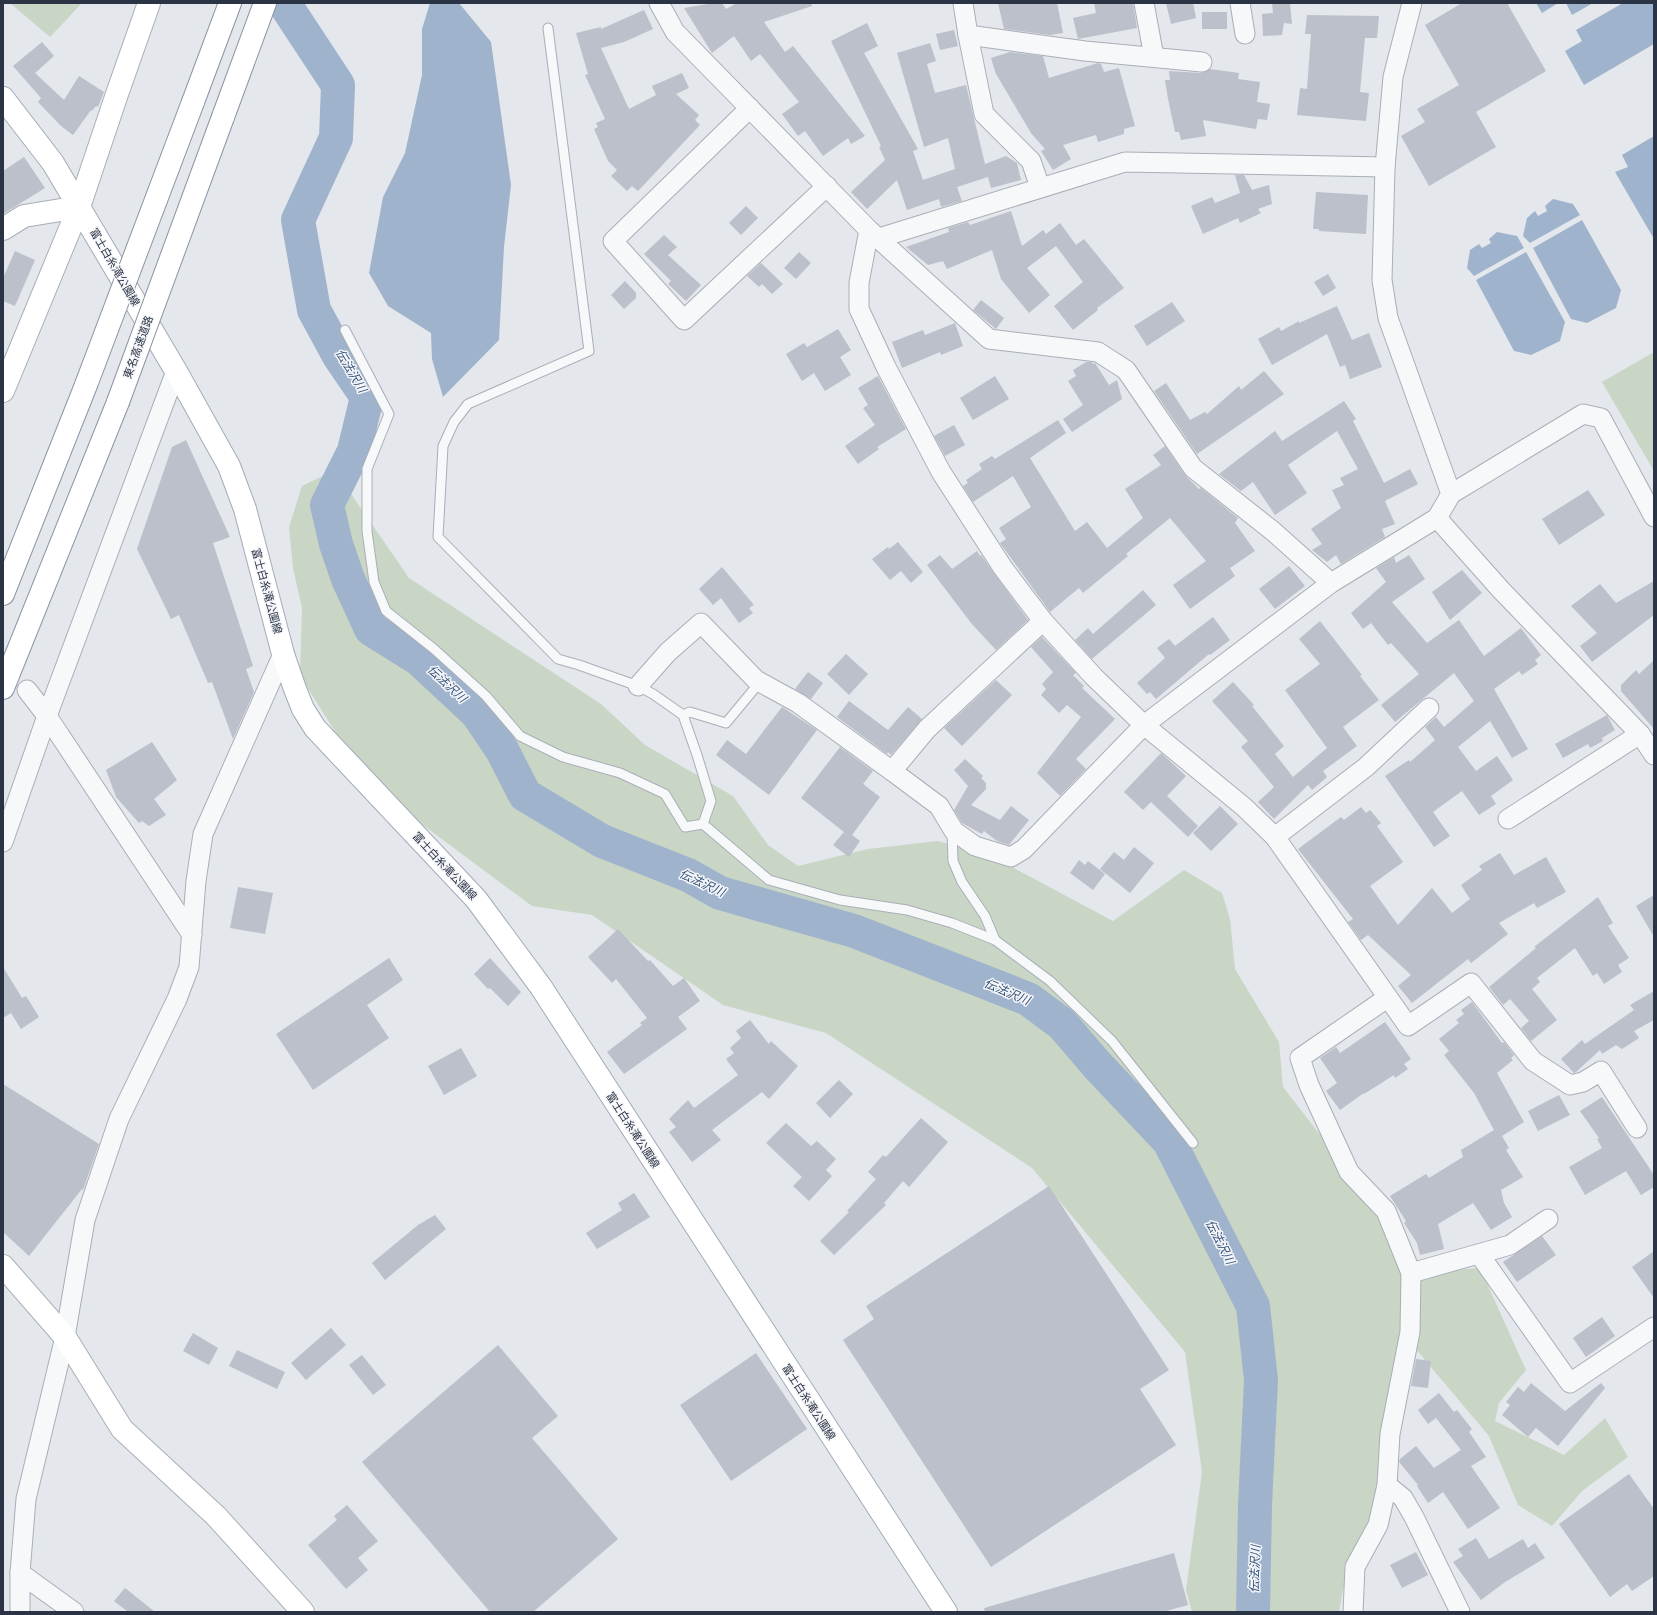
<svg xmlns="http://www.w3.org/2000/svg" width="1657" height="1615" font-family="Arial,'Noto Sans JP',sans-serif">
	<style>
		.green { fill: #c9d6c5 }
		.water { fill: #9fb4cc }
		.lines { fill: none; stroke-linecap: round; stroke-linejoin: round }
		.river { stroke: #9fb4cc; stroke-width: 34 }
		.building { fill: #bbc0ca }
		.lane-casing { stroke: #a9aeb7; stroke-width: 11 }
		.street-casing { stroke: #a9aeb7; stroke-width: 21 }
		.secondary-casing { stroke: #a9aeb7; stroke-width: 24 }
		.primary-casing { stroke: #a3abb8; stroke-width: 24 }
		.highway-casing { stroke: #8b94a3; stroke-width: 24 }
		.lane { stroke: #f7f8fa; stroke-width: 9 }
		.street { stroke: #f7f8fa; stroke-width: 19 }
		.secondary { stroke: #fff; stroke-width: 22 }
		.primary { stroke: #fff; stroke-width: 22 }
		.highway { stroke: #fff; stroke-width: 22 }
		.highway-bridge-casing { stroke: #8b94a3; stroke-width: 24; stroke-linecap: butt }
		.highway-bridge { stroke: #fff; stroke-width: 22 }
		.labels { text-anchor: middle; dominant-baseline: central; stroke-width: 3; stroke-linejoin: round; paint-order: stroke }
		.street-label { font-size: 11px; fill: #2b3445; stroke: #f4f6f9 }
		.water-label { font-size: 12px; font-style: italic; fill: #34527a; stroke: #f4f6f9 }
	</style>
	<rect width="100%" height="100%" fill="#e4e7ec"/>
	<!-- green -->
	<g class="green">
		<polygon points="10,3 82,3 50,37"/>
		<polygon points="1654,352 1654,471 1602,382"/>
		<polygon points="323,476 349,491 409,578 601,704 645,745 733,796 768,845 798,866 868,849 938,841 993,857 1113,921 1184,870 1222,893 1230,919 1235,969 1279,1042 1283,1087 1387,1221 1411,1273 1480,1268 1526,1370 1499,1403 1495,1421 1564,1455 1605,1418 1628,1457 1582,1491 1552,1526 1518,1505 1489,1436 1409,1341 1381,1509 1343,1589 1339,1612 1192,1612 1186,1590 1202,1472 1185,1352 1032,1168 826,1033 723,1005 592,915 532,906 369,785 300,676 302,608 293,568 289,527 302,486"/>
	</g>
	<!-- water -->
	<g class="water">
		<polygon points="430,3 459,3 491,42 511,185 504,247 499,340 443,397 432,359 431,333 388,306 369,273 383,197 405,153 422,75 422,29"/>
		<polygon points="1536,3 1558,3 1542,13"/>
		<polygon points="1566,3 1593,3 1572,15"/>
		<polygon points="1623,3 1654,3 1654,44 1584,85 1565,51 1582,41 1576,30"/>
		<polygon points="1654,136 1654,239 1615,172 1628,167 1622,155"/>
		<polygon points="1553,199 1573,204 1580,215 1530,243 1523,236 1527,218 1535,211 1538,216 1547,211 1545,206"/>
		<polygon points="1582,220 1621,290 1616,308 1587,323 1571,319 1533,248"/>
		<polygon points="1497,232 1517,236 1524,248 1474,276 1467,268 1470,250 1479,244 1482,248 1491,243 1489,239"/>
		<polygon points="1526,252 1565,322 1560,341 1531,355 1514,351 1476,280"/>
	</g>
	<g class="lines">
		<!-- river -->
		<polyline class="river" points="284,3 338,85 336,138 298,220 314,310 339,356 367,397 354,451 327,505 336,544 348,579 371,629 419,659 477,713 502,750 525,795 602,841 688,875 720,893 854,931 1028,999 1062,1024 1097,1065 1169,1141 1253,1306 1261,1380 1255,1505 1253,1612"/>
	</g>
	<!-- building -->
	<g class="building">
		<polygon points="714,3 722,3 726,9 737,3 811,3 812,6 764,22 785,52 793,46 865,136 851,144 848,138 823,156 805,131 798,136 782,114 799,102 760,54 751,61 734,36 712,53 684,8"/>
		<polygon points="998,3 1057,3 1063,33 1050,35 1004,29"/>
		<polygon points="1094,3 1133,3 1137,28 1078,39 1073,18 1096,13"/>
		<polygon points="1166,3 1193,3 1196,18 1171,24"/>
		<polygon points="1272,3 1290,3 1292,24 1284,23 1282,35 1263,36 1262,14 1273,13"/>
		<polygon points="1462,3 1507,3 1546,71 1476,112 1496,147 1429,186 1401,136 1425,122 1417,109 1459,85 1425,25"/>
		<polygon points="644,10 653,29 624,42 601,48 629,109 656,95 652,86 682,73 689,88 676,94 699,115 695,120 700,125 638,191 632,186 627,191 611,176 617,170 608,161 594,129 598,127 596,123 605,119 585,75 588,74 576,33 601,27 601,29"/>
		<rect x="1202" y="12" width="25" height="17"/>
		<polygon points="1307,15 1379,16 1377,38 1365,38 1360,92 1369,93 1366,121 1297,115 1300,88 1307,89 1311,34 1305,34"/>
		<polygon points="867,23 878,46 864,53 918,149 913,151 923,180 955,169 948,138 924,147 897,53 930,43 936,61 927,64 935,93 966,85 985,164 1006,156 1017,163 1021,180 991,188 988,177 957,187 962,201 941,207 939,199 907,210 897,180 867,209 851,192 885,160 879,147 881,146 831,41"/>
		<polygon points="954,30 958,46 940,50 936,34"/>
		<polygon points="42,42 54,56 35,73 64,100 79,76 104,92 98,107 96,106 92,111 91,110 73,135 61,126 38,102 41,98 13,66"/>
		<polygon points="1010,52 1043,56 1049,78 1098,63 1101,64 1104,72 1119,68 1135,126 1124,129 1124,134 1098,142 1096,135 1063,145 1071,159 1053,170 1041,151 1045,149 1031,133 996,74 991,58"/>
		<polygon points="1210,69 1239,73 1238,79 1260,82 1257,102 1270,104 1267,120 1258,119 1256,129 1203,120 1206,136 1181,140 1179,132 1175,132 1168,99 1165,80 1170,80 1169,71 1201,73"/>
		<polygon points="24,157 45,188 3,214 3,171"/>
		<polygon points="1235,175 1244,175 1252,190 1269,185 1272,204 1258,209 1261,213 1240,223 1238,218 1203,234 1191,206 1212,197 1215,203 1240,193"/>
		<polygon points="1316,192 1368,195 1366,234 1319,231 1319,229 1313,229"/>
		<polygon points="746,206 758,218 741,235 729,223"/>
		<polygon points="1011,211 1022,246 1043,230 1046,234 1060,223 1076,245 1084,239 1124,288 1097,308 1098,310 1073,330 1054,306 1083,282 1056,246 1027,268 1050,295 1029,313 1001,279 992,250 947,269 943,261 928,265 906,247 949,232 948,228 968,222 970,225"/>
		<polygon points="664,235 677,247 668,255 701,285 686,301 668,284 671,281 644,254"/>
		<polygon points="15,251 35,260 15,306 3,301 3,278"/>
		<polygon points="799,252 811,263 796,279 784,268"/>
		<polygon points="761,263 783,284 772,294 762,284 759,287 747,276"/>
		<polygon points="1328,274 1336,288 1323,296 1314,282"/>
		<polygon points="625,281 636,293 636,298 624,309 611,295"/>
		<polygon points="981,300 1004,318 996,329 973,310"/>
		<polygon points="1172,302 1185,321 1147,346 1134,326"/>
		<polygon points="1337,306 1352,340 1369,333 1382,367 1350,379 1345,365 1340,367 1327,334 1272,365 1258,339 1279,327 1281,331 1299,321 1299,323"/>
		<polygon points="955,323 963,346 941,355 940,352 902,368 892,342 923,330 925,335"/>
		<polygon points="838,329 851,350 840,357 851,375 825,391 814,373 802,381 786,354 804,343 807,347"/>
		<polygon points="1086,362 1092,362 1093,364 1095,363 1109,385 1117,380 1122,399 1072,432 1063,419 1083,405 1068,381 1076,376 1073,370"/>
		<polygon points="1264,371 1284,394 1197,454 1154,391 1166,383 1190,420 1205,412 1207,414 1239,386 1241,390"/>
		<polygon points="878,376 906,429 877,447 879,449 858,464 845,446 875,425 863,408 868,405 858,388"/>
		<polygon points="995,376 1009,399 973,420 960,398"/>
		<polygon points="1344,401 1356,419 1353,421 1384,483 1410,469 1418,484 1385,501 1395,524 1382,529 1385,537 1341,564 1336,555 1327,562 1312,550 1322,544 1311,529 1341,508 1332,490 1344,485 1340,478 1358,469 1337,431 1288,465 1307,493 1275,515 1253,482 1241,491 1219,474 1275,431 1282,441"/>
		<polygon points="1058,420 1066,433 1030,458 1075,531 1087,522 1107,548 1143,518 1125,489 1161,465 1153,455 1165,446 1184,474 1199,489 1201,488 1238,518 1235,523 1255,551 1230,568 1235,576 1190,609 1173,585 1206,561 1170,518 1126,554 1128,556 1083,593 1079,588 1050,612 1000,543 1006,539 999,528 1031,507 1013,476 973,502 963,486 968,483 966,480 982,469 979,464 992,456 995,459"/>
		<polygon points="954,425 965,445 945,456 934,436"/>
		<polygon points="186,440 230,537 213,543 253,666 246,669 254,692 233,739 212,682 208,683 179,615 171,619 137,549 172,447"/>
		<polygon points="1588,490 1605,515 1559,545 1542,519"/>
		<polygon points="898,542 923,572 911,583 901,571 890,580 872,559 888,547 889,549"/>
		<polygon points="977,551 980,556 981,555 1028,620 996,650 971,623 927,565 940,555 952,569"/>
		<polygon points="1409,555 1425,579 1392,602 1427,643 1459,620 1484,656 1521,628 1541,655 1535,660 1538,664 1522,675 1519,671 1494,689 1528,749 1512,758 1490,721 1458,747 1476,771 1497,756 1513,780 1491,796 1496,804 1479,815 1462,791 1433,812 1450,836 1434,847 1385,776 1409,760 1410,762 1435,740 1425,727 1436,717 1444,727 1474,701 1454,673 1395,722 1381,705 1419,674 1391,643 1388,645 1371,623 1363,629 1351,613 1386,582 1376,568 1394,557 1396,563"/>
		<polygon points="1289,566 1305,586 1275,609 1259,589"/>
		<polygon points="722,567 754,605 749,608 753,613 739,623 721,598 713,605 699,589"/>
		<polygon points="1462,570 1482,593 1450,620 1432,592"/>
		<polygon points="1654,581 1654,615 1592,662 1580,646 1597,633 1571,606 1600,584 1616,603"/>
		<polygon points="1143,590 1156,605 1092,659 1075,640 1088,628 1093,634"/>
		<polygon points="1213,617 1230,640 1210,655 1209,654 1156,699 1150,692 1147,694 1137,683 1165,658 1157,648 1169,639 1175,646"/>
		<polygon points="1320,621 1362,675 1360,676 1379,700 1343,727 1357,746 1323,771 1327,777 1312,790 1308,785 1274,819 1258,802 1274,787 1241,747 1248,741 1212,701 1233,682 1254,705 1252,706 1284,746 1275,754 1293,777 1327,748 1285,690 1320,664 1299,639"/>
		<polygon points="1042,637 1076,673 1073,675 1084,686 1082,688 1115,719 1076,759 1086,769 1060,796 1037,773 1081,717 1067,705 1059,713 1041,695 1046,689 1042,684 1053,672 1031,647"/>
		<polygon points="846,654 868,674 849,695 827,674"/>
		<polygon points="1654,660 1654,729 1621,691 1621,685 1636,670 1639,674"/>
		<polygon points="808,672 823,683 811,699 795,689"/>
		<polygon points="996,680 1012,695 962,746 944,728"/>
		<polygon points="849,701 888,730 908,707 922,719 891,755 888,752 887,754 837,717"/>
		<polygon points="782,707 817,730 769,795 716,755 727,740 746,754"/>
		<polygon points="1607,715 1615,730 1602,738 1603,741 1590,748 1588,744 1563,758 1555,744"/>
		<polygon points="152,742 177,780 154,799 166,815 149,826 142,821 139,823 116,797 106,770"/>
		<polygon points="840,747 873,771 863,784 880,797 852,835 860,841 849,857 833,845 844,832 801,798"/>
		<polygon points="1161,753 1186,776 1167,796 1198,826 1188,837 1151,802 1143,810 1124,792"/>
		<polygon points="965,759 983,776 981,778 986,783 986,789 971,805 1000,820 1011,806 1029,820 1009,845 997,841 984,831 982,834 962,823 954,810 968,786 954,770"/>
		<polygon points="1220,806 1238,824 1211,851 1193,833"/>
		<polygon points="1361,807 1366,813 1370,810 1381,823 1377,826 1403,862 1370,886 1398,925 1432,888 1452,913 1470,899 1461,885 1482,870 1479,866 1500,853 1514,875 1546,857 1566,892 1537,908 1534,903 1499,923 1508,934 1471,963 1468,959 1412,1003 1398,986 1411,975 1368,935 1361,940 1348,922 1353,919 1298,849 1341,817 1344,820"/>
		<polygon points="1134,847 1154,863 1130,893 1100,869 1114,852 1124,860"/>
		<polygon points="1079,860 1085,865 1088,861 1105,874 1093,890 1070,873"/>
		<polygon points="238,887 273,893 265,934 230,928"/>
		<polygon points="1654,895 1654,937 1636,906"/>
		<polygon points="1598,897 1613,923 1608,926 1629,958 1618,965 1622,972 1604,984 1597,973 1593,976 1575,948 1537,978 1540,982 1532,989 1557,1020 1531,1041 1521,1028 1529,1021 1510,999 1503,1005 1489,987 1536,948 1534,947"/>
		<polygon points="618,929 648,961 650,960 673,986 684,978 700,1001 678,1017 687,1029 624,1074 607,1052 642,1025 640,1023 647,1018 616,979 612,983 588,957"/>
		<polygon points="389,958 403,980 367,1005 389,1038 313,1090 276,1034"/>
		<polygon points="490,958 521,992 508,1006 490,988 488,989 474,974"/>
		<polygon points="3,967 22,998 26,996 39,1017 21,1029 11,1013 3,1018"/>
		<polygon points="1654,991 1654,1020 1634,1031 1639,1038 1622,1049 1616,1045 1602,1054 1600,1050 1576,1072 1574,1073 1561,1059 1582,1040 1585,1044 1634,1010 1630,1005"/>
		<polygon points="1472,1002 1502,1043 1504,1042 1514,1055 1511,1058 1513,1060 1497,1073 1524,1122 1502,1136 1509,1148 1506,1150 1523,1177 1501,1190 1504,1203 1512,1217 1491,1230 1473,1203 1438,1224 1444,1249 1420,1255 1417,1243 1404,1223 1406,1221 1390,1196 1426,1174 1429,1178 1463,1157 1461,1150 1494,1130 1474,1093 1444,1055 1449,1051 1439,1039 1459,1023 1456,1020 1464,1014 1461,1010"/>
		<polygon points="750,1020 769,1044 771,1041 798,1066 769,1099 762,1092 712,1130 721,1140 692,1162 669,1132 676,1127 669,1119 688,1100 694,1108 738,1075 726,1059 734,1053 730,1048 741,1038 736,1031"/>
		<polygon points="1385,1022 1411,1059 1404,1064 1408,1069 1395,1078 1394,1075 1364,1094 1364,1093 1340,1110 1326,1091 1337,1083 1320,1058 1336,1047 1340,1053"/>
		<polygon points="461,1048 477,1076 444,1095 428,1066"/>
		<polygon points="839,1080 853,1094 830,1118 816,1103"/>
		<polygon points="3,1084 99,1144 83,1190 82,1189 29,1256 3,1232"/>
		<polygon points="1559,1095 1570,1115 1538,1131 1528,1111"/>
		<polygon points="1602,1097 1654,1175 1654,1187 1641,1195 1626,1171 1585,1195 1569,1167 1602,1148 1597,1139 1599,1138 1580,1111"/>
		<polygon points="921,1118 948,1142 909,1187 903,1181 884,1203 886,1205 834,1255 820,1241 849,1212 847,1211 876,1179 868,1172 883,1155 886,1157"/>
		<polygon points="786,1123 811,1146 817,1141 836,1159 826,1170 832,1176 809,1201 793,1186 802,1177 766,1143"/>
		<polygon points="1049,1186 1169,1370 1140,1389 1176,1445 991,1567 843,1340 874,1319 866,1306"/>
		<polygon points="634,1193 650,1217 597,1249 586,1233 622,1210 618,1203"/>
		<polygon points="435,1215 446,1229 385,1280 372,1263 418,1225"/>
		<polygon points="1542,1236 1556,1255 1517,1282 1503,1262"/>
		<polygon points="1654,1251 1654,1298 1632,1267"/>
		<polygon points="1602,1317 1615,1336 1586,1357 1573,1338"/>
		<polygon points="331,1328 346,1345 306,1380 291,1363"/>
		<polygon points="193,1333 218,1348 209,1365 183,1351"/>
		<polygon points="498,1345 558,1416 532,1438 618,1539 533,1612 490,1612 362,1462"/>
		<polygon points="237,1350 285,1372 277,1389 229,1366"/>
		<polygon points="756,1353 807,1429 731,1481 680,1405"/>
		<polygon points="362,1355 386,1385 373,1395 349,1365"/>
		<polygon points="1416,1359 1431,1361 1428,1388 1411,1386"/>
		<polygon points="1531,1383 1565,1411 1601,1383 1605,1388 1558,1446 1536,1428 1528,1437 1502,1415 1510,1405 1506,1402 1518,1387 1524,1392"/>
		<polygon points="1439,1393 1454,1412 1457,1410 1472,1429 1469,1432 1486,1457 1471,1466 1500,1508 1468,1529 1443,1492 1428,1503 1417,1486 1418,1485 1399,1462 1400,1459 1416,1446 1434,1468 1461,1450 1436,1418 1428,1424 1418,1410"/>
		<polygon points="1629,1474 1654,1509 1654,1576 1632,1591 1627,1584 1610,1597 1559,1524"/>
		<polygon points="347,1505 378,1541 358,1558 368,1570 346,1589 308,1545 337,1520 334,1516"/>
		<polygon points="1476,1538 1489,1559 1523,1539 1528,1548 1535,1543 1545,1558 1505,1582 1481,1600 1453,1562 1463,1556 1458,1549"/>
		<polygon points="1416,1552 1428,1575 1402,1588 1390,1565"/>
		<polygon points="1174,1553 1188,1605 1163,1612 985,1612 984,1608"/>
		<polygon points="125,1588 155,1612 128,1612 114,1601"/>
	</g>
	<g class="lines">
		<!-- lane casing -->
		<g class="lane-casing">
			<g id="lane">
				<polyline points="548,28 589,351 468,404 454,422 443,446 438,537 558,659 579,665 638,686 653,694 683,715 697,755 711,801 703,824"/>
				<polyline points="345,330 389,414 367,469 367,531 374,582 386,611 434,649 486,696 520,736 563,757 620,773 665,794 685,827 703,824 769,880 840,900 907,910 952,923 995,940 1050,981 1112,1041 1193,1143"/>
				<polyline points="683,715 690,712 726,723 760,682"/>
				<polyline points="952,831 953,861 962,882 985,916 995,940"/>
			</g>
		</g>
		<!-- street casing -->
		<g class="street-casing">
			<g id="street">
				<polyline points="659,3 675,32 869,230 989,339 1098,352 1126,370 1193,468 1274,532 1331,583"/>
				<polyline points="963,3 968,35 984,114 1031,161 1040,187"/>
				<polyline points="1144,3 1154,57"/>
				<polyline points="1240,3 1245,34"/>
				<polyline points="968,35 1085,51 1202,62"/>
				<polyline points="750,108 613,241 684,320 827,186"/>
				<polyline points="869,230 859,283 859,309 886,367 941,472 1003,568 1043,621 1094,677 1144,725 1244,807 1275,837 1408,1026 1471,983 1533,1061 1570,1085 1583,1082 1601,1071 1637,1128"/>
				<polyline points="879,238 1125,162 1385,167"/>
				<polyline points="1451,494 1583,414 1601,418 1654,517"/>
				<polyline points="1437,518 1501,590 1640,734 1654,755"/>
				<polyline points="638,686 668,652 701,623 756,680 798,703 892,771 927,729 1043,621"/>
				<polyline points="27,690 47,716 192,935"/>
				<polyline points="892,771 939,806 954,831 975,846 1011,857 1024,849 1144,725 1331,583 1437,518 1451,494 1388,318 1382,280 1385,167 1393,77 1412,3"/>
				<polyline points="1508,819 1640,734"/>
				<polyline points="1275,837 1366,767 1429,708"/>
				<polyline points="3,842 47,716 176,371"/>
				<polyline points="1479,1254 1570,1383 1654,1327"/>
				<polyline points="1411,1273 1510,1245 1548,1219"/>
				<polyline points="1387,1485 1403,1498 1414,1517 1460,1612"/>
				<polyline points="20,1573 74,1612"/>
				<polyline points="20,1612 20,1573 26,1499 65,1337 85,1220 119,1119 177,999 189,967 196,881 203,834 283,654"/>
				<polyline points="1353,1612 1355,1567 1378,1525 1387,1485 1390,1434 1410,1332 1411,1273 1386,1211 1349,1172 1309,1085 1300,1058 1387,998"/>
			</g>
		</g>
		<!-- secondary casing -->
		<g class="secondary-casing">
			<g id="secondary">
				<polyline points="3,229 24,216 79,207"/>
				<polyline points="3,391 79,207 117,94 149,3"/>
				<polyline points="3,1266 65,1337 122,1429 216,1516 303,1612"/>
			</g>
		</g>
		<!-- primary casing -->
		<g class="primary-casing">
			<polyline id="primary" points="3,98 53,163 176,371 229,466 245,509 283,654 295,689 303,709 315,728 476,899 541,987 946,1612"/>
		</g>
		<!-- highway casing -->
		<g class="highway-casing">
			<g id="highway">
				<polyline points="193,102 230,3"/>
				<polyline points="223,117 265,3"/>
				<polyline points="3,594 86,385"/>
				<polyline points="3,688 118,402"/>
			</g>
		</g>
		<!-- lane -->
		<use href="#lane" class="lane"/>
		<!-- street -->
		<use href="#street" class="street"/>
		<!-- secondary -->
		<use href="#secondary" class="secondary"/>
		<!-- primary -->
		<use href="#primary" class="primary"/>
		<!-- highway -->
		<use href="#highway" class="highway"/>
		<!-- highway-bridge casing -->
		<g class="highway-bridge-casing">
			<g id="highway-bridge">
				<polyline points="86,385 193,102"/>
				<polyline points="118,402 223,117"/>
			</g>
		</g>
		<!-- highway-bridge -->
		<use href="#highway-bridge" class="highway-bridge"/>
	</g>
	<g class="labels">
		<!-- street labels -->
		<g class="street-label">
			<text transform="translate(115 267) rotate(60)">富士白糸滝公園線</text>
			<text transform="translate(138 347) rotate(-70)">東名高速道路</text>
			<text transform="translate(267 591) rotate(75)">富士白糸滝公園線</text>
			<text transform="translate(445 866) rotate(47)">富士白糸滝公園線</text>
			<text transform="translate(633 1130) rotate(57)">富士白糸滝公園線</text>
			<text transform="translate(809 1402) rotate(57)">富士白糸滝公園線</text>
		</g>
		<!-- water labels -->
		<g class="water-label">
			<text transform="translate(351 371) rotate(59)">伝法沢川</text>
			<text transform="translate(447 684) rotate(43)">伝法沢川</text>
			<text transform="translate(702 883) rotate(25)">伝法沢川</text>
			<text transform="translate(1007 992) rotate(23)">伝法沢川</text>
			<text transform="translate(1220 1242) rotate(63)">伝法沢川</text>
			<text transform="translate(1255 1569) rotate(-88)">伝法沢川</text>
		</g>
	</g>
	<!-- border -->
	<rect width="1657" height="1615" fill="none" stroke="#2b3445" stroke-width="8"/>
</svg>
